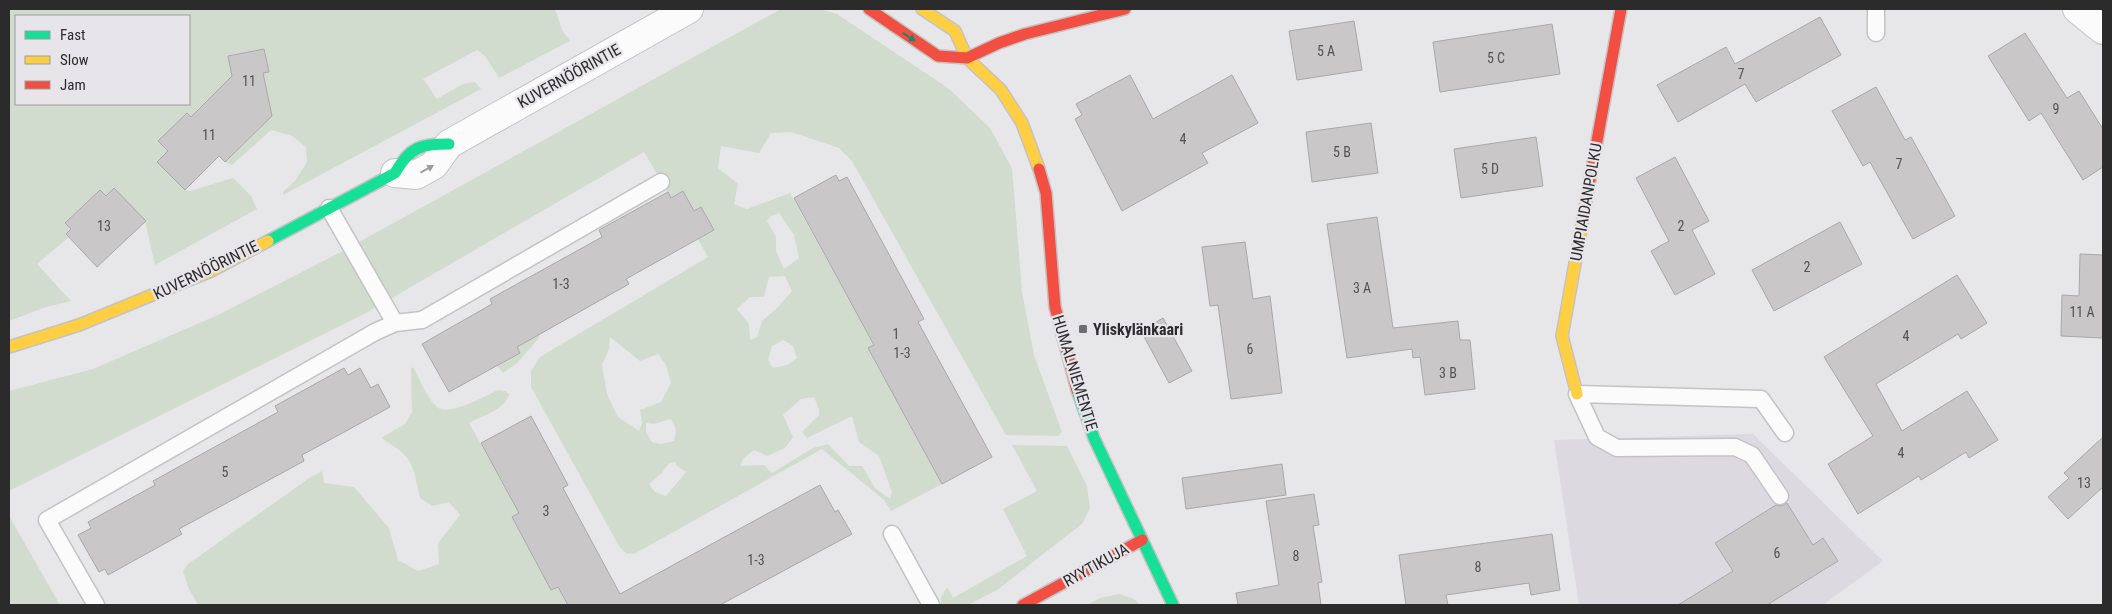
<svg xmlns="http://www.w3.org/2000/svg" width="2112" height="614" font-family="'Roboto Condensed',sans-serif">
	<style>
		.built { fill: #ddd9e0 }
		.green { fill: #d2dcce; fill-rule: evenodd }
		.building { fill: #c9c7c8; stroke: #a9a8a9 }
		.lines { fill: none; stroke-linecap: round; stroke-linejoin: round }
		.lane-casing { stroke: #c3c3c4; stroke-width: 19 }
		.street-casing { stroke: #c3c3c4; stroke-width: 30 }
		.fast-casing { stroke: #c3c3c4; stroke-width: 14 }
		.slow-casing { stroke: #c3c3c4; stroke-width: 14 }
		.jam-casing { stroke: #c3c3c4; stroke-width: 14 }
		.lane { stroke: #fbfbfc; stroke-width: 16 }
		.street { stroke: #fbfbfc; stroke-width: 28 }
		.fast { stroke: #16e098; stroke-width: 11 }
		.slow { stroke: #ffcf43; stroke-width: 11 }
		.jam { stroke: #f24e42; stroke-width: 11 }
		.oneway { fill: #218662 }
		.oneway2 { fill: #9e9d9e }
		.poi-dot { fill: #6d6c6e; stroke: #e7e5e9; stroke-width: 2 }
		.labels { text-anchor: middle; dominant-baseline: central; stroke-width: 4.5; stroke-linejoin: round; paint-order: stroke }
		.number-label { font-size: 14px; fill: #535253 }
		.street-label { font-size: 16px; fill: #2c2b2c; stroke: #e7e5e9 }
		.poi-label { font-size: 16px; font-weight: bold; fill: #2c2b2c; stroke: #e7e5e9; text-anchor: start }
	</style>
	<rect width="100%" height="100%" fill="#e7e6e8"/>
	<!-- built -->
	<polygon class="built" points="1753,434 1883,561 1823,605 1579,605 1554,440"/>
	<!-- green -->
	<g class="green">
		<path d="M 9,9 L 555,9 L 562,30 L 570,41 L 499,78 L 485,56 L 477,50 L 423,79 L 437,99 L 463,84 L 475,82 L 481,89 L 283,195 L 283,192 L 295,181 L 307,162 L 306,147 L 292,136 L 271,130 L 232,165 L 225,162 L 268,120 L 269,102 L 263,73 L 269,71 L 264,49 L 228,56 L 236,95 L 215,93 L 197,110 L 208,121 L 201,128 L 187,113 L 158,141 L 168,151 L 157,162 L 185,190 L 190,191 L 233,178 L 251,196 L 257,209 L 155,265 L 145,221 L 114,188 L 106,196 L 100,190 L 65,222 L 71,229 L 66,233 L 69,237 L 37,264 L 71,301 L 46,307 L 9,321 ZM 16,16 L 189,16 L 189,104 L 16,104 Z"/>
		<path d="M 789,9 L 819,9 L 837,14 L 948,88 L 990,128 L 1012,168 L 1022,292 L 1034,355 L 1062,432 L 1058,436 L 1006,435 L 852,161 L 839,148 L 791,132 L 771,133 L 759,153 L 721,146 L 718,168 L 738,184 L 734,204 L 747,209 L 790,193 L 874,345 L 868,349 L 884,379 L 903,398 L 897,402 L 922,447 L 940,466 L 934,470 L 942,484 L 891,511 L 884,500 L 822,449 L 634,554 L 626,553 L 619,546 L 531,387 L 531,371 L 540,357 L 708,257 L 698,239 L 714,230 L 701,207 L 694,211 L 683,191 L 671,198 L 644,152 L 366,313 L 9,491 L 9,391 L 93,369 L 218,315 L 341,252 L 779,10 ZM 779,213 L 794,235 L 799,258 L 784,269 L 776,251 L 776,237 L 767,221 L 771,216 ZM 785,276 L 792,291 L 777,308 L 762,321 L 757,337 L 750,340 L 749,324 L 737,309 L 750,297 L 764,297 L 769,277 ZM 610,337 L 640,361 L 658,354 L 666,365 L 671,383 L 661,402 L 640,410 L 642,423 L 639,431 L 618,417 L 607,394 L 602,365 L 609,349 ZM 783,340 L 793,346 L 797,358 L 787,365 L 773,368 L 768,360 L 772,346 ZM 814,397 L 819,409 L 819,415 L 802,432 L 807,438 L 852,416 L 859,442 L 879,456 L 892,492 L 890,499 L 875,488 L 862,466 L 849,466 L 828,444 L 813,448 L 772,473 L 764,465 L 740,466 L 744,458 L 754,450 L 767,456 L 785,448 L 793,437 L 783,415 L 801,399 ZM 671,419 L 676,430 L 674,441 L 661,444 L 652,442 L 646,432 L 646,423 L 654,424 ZM 675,462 L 677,466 L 686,472 L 666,496 L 655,492 L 649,484 L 662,473 L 669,463 Z"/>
		<polygon points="538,335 540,337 516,364 503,373 497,366 519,353 517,347"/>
		<path d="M 413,367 C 420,379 426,397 437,407 C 449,417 485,396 498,390 L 505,391 L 509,394 C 507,409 481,416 469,423 L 489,459 L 495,456 L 507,478 L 502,482 L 519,513 L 512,518 L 528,547 L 534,544 L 534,560 L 551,590 L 558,587 L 568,605 L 198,605 L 188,587 L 183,571 L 188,564 L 308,479 L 322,471 L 324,483 L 354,487 L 389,528 L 398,560 L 418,571 L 439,564 L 438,543 L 460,515 L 449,502 L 432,506 L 420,498 C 412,462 414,458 381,438 L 405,424 L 412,412 L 411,369 Z"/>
		<polygon points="1012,445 1067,446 1087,486 1090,508 1082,524 997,590 968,605 941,605 941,598 947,587 953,598 1027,556 1003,509 1037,491"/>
		<polygon points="9,516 60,605 9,605"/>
		<polygon points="1119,594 1134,599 1140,605 1087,605 1100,598"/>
	</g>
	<!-- building -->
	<g class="building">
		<polygon points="1820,17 1841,55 1756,102 1745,84 1678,122 1657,85 1726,47 1735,64"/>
		<polygon points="1354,21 1362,70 1297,80 1289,31"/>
		<polygon points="1552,24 1560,74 1440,92 1433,42"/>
		<polygon points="2025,33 2067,98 2079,91 2103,129 2103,167 2083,180 2041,113 2029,121 1988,56"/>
		<polygon points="264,49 269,72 263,73 272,116 225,162 219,156 185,190 157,162 168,151 158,141 187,113 191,117 232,76 228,56"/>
		<polygon points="1130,75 1153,119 1232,75 1258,123 1202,153 1208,163 1122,211 1075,119 1082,115 1076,104"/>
		<polygon points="1876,87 1905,140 1911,137 1955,216 1913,239 1870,162 1863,166 1832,111"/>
		<polygon points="1371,123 1378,173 1312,182 1306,132"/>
		<polygon points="1536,137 1543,186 1461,198 1454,149"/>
		<polygon points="1675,157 1709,221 1692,230 1715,274 1675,295 1651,251 1669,241 1636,178"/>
		<polygon points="836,175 839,181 847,177 924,319 918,322 992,457 942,484 868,348 874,345 794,198"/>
		<polygon points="114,188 146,221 97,267 66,234 71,229 65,223 100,190 106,196"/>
		<polygon points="683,191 694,211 701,207 714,230 626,279 629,284 517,347 520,353 449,392 422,344 492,304 490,299 602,237 599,230 668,192 671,198"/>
		<polygon points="1377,217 1393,328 1458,321 1460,340 1470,340 1475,389 1425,395 1420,357 1413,358 1412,349 1347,358 1327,224"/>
		<polygon points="1840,222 1862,264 1774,311 1752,270"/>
		<polygon points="1245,242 1253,299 1270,296 1282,393 1231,399 1218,305 1210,306 1202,247"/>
		<polygon points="2080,254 2103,255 2103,338 2061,336 2062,295 2079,296"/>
		<polygon points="1957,275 1987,323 1961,339 1958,334 1876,384 1902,431 1967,391 1998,440 1969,458 1966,452 1921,480 1919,476 1858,514 1828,464 1873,436 1824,357"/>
		<polygon points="1163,318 1192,371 1169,383 1141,331"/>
		<polygon points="344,368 348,375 360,368 371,388 378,384 390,407 302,455 304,461 179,529 182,534 108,575 105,569 99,572 78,535 91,528 88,522 155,485 153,481 278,412 275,406"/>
		<polygon points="531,416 568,485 563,488 620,594 820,485 835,512 838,510 852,534 720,605 568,605 558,587 551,590 512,517 519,513 481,443"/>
		<polygon points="2103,437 2103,487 2068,519 2048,497 2069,478 2064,473"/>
		<polygon points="1282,464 1286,495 1186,509 1182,478"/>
		<polygon points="1314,494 1319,525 1313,526 1322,582 1318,583 1321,605 1238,605 1236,593 1279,585 1266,501"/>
		<polygon points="1787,503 1813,545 1823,538 1838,561 1767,605 1678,605 1733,571 1715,543 1776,505 1781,506"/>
		<polygon points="1552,534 1560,590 1531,595 1529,583 1446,595 1448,605 1406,605 1399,555"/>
	</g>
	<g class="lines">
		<!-- lane casing -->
		<g class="lane-casing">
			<g id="lane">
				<polyline points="1876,9 1876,33"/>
				<polyline points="329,208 395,323"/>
				<polyline points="1780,496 1752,455 1735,447 1617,448 1597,437 1577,394 1761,399 1785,433"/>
				<polyline points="892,534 931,605"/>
				<polyline points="96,605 47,520 375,332 395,323 422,320 661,182"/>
			</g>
		</g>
		<!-- street casing -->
		<g class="street-casing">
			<g id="street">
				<polyline points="2077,9 2103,30"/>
				<polyline points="395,173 416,175 434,165 449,144 689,9"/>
			</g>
		</g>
		<!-- fast casing -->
		<g class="fast-casing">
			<g id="fast">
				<path d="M 268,241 L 395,173 C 410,147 420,144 449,144"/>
				<polyline points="1077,390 1094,438 1173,605"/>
			</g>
		</g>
		<!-- slow casing -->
		<g class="slow-casing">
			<g id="slow">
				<polyline points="922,9 955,31 967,58 1001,90 1022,123 1039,169"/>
				<polyline points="9,347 79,325 211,271 268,241"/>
				<polyline points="1577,394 1562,336 1589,185"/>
			</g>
		</g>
		<!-- jam casing -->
		<g class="jam-casing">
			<g id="jam">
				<polyline points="869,9 938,56 967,58 999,43 1025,34 1125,9"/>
				<polyline points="1039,169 1046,193 1055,307 1077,390"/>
				<polyline points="1589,185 1621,9"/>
				<polyline points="1023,605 1142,540"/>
			</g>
		</g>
		<!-- lane -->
		<use href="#lane" class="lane"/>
		<!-- street -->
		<use href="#street" class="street"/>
		<!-- fast -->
		<use href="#fast" class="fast"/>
		<!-- slow -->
		<use href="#slow" class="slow"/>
		<!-- jam -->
		<use href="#jam" class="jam"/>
	</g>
	<!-- one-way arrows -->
	<defs><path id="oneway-solid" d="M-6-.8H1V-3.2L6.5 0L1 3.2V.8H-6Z" transform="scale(1.25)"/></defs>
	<use class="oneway" href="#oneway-solid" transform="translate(909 37) rotate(33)"/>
	<use class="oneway2" href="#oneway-solid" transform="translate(427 169) rotate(-29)"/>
	<!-- markers -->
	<rect class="poi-dot" x="1078" y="324" width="10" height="10" rx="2.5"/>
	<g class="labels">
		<!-- number labels -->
		<g class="number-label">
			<text x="1326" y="51">5 A</text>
			<text x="1496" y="58">5 C</text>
			<text x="1741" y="74">7</text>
			<text x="249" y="81">11</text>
			<text x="2056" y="109">9</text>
			<text x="209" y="135">11</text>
			<text x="1183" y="139">4</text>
			<text x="1342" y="152">5 B</text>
			<text x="1899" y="164">7</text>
			<text x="1490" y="169">5 D</text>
			<text x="104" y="226">13</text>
			<text x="1681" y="226">2</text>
			<text x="1807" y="267">2</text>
			<text x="561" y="284">1-3</text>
			<text x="1362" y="288">3 A</text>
			<text x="2082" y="312">11 A</text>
			<text x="896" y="334">1</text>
			<text x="1906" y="336">4</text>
			<text x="1250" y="349">6</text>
			<text x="902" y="353">1-3</text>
			<text x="1448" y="373">3 B</text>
			<text x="1901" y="453">4</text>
			<text x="225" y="472">5</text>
			<text x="2084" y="483">13</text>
			<text x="546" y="511">3</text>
			<text x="1777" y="553">6</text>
			<text x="1296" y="556">8</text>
			<text x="756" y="560">1-3</text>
			<text x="1478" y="567">8</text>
		</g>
		<!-- street labels -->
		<g class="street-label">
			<text transform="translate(569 76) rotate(-29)">KUVERNÖÖRINTIE</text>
			<text transform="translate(1586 202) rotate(-80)">UMPIAIDANPOLKU</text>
			<text transform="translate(206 270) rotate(-26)">KUVERNÖÖRINTIE</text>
			<text transform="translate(1075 373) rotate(73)">HUMALNIEMENTIE</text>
			<text transform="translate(1096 565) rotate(-29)">RYYTIKUJA</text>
		</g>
		<!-- poi labels -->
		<g class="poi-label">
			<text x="1093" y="329">Yliskylänkaari</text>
		</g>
	</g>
	<!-- border -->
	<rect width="2112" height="614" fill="none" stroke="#2c2b2c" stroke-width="20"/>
	<!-- legend -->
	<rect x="15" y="15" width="175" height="90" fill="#e7e5e9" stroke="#9c9b9d"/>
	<rect x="25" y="31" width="25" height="8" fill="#16e098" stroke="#9c9b9d"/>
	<text x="60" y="40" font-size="15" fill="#2c2b2c">Fast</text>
	<rect x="25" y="56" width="25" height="8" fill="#ffcf43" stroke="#9c9b9d"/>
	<text x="60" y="65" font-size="15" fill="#2c2b2c">Slow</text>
	<rect x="25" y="81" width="25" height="8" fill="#f24e42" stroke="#9c9b9d"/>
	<text x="60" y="90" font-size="15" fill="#2c2b2c">Jam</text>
</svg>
